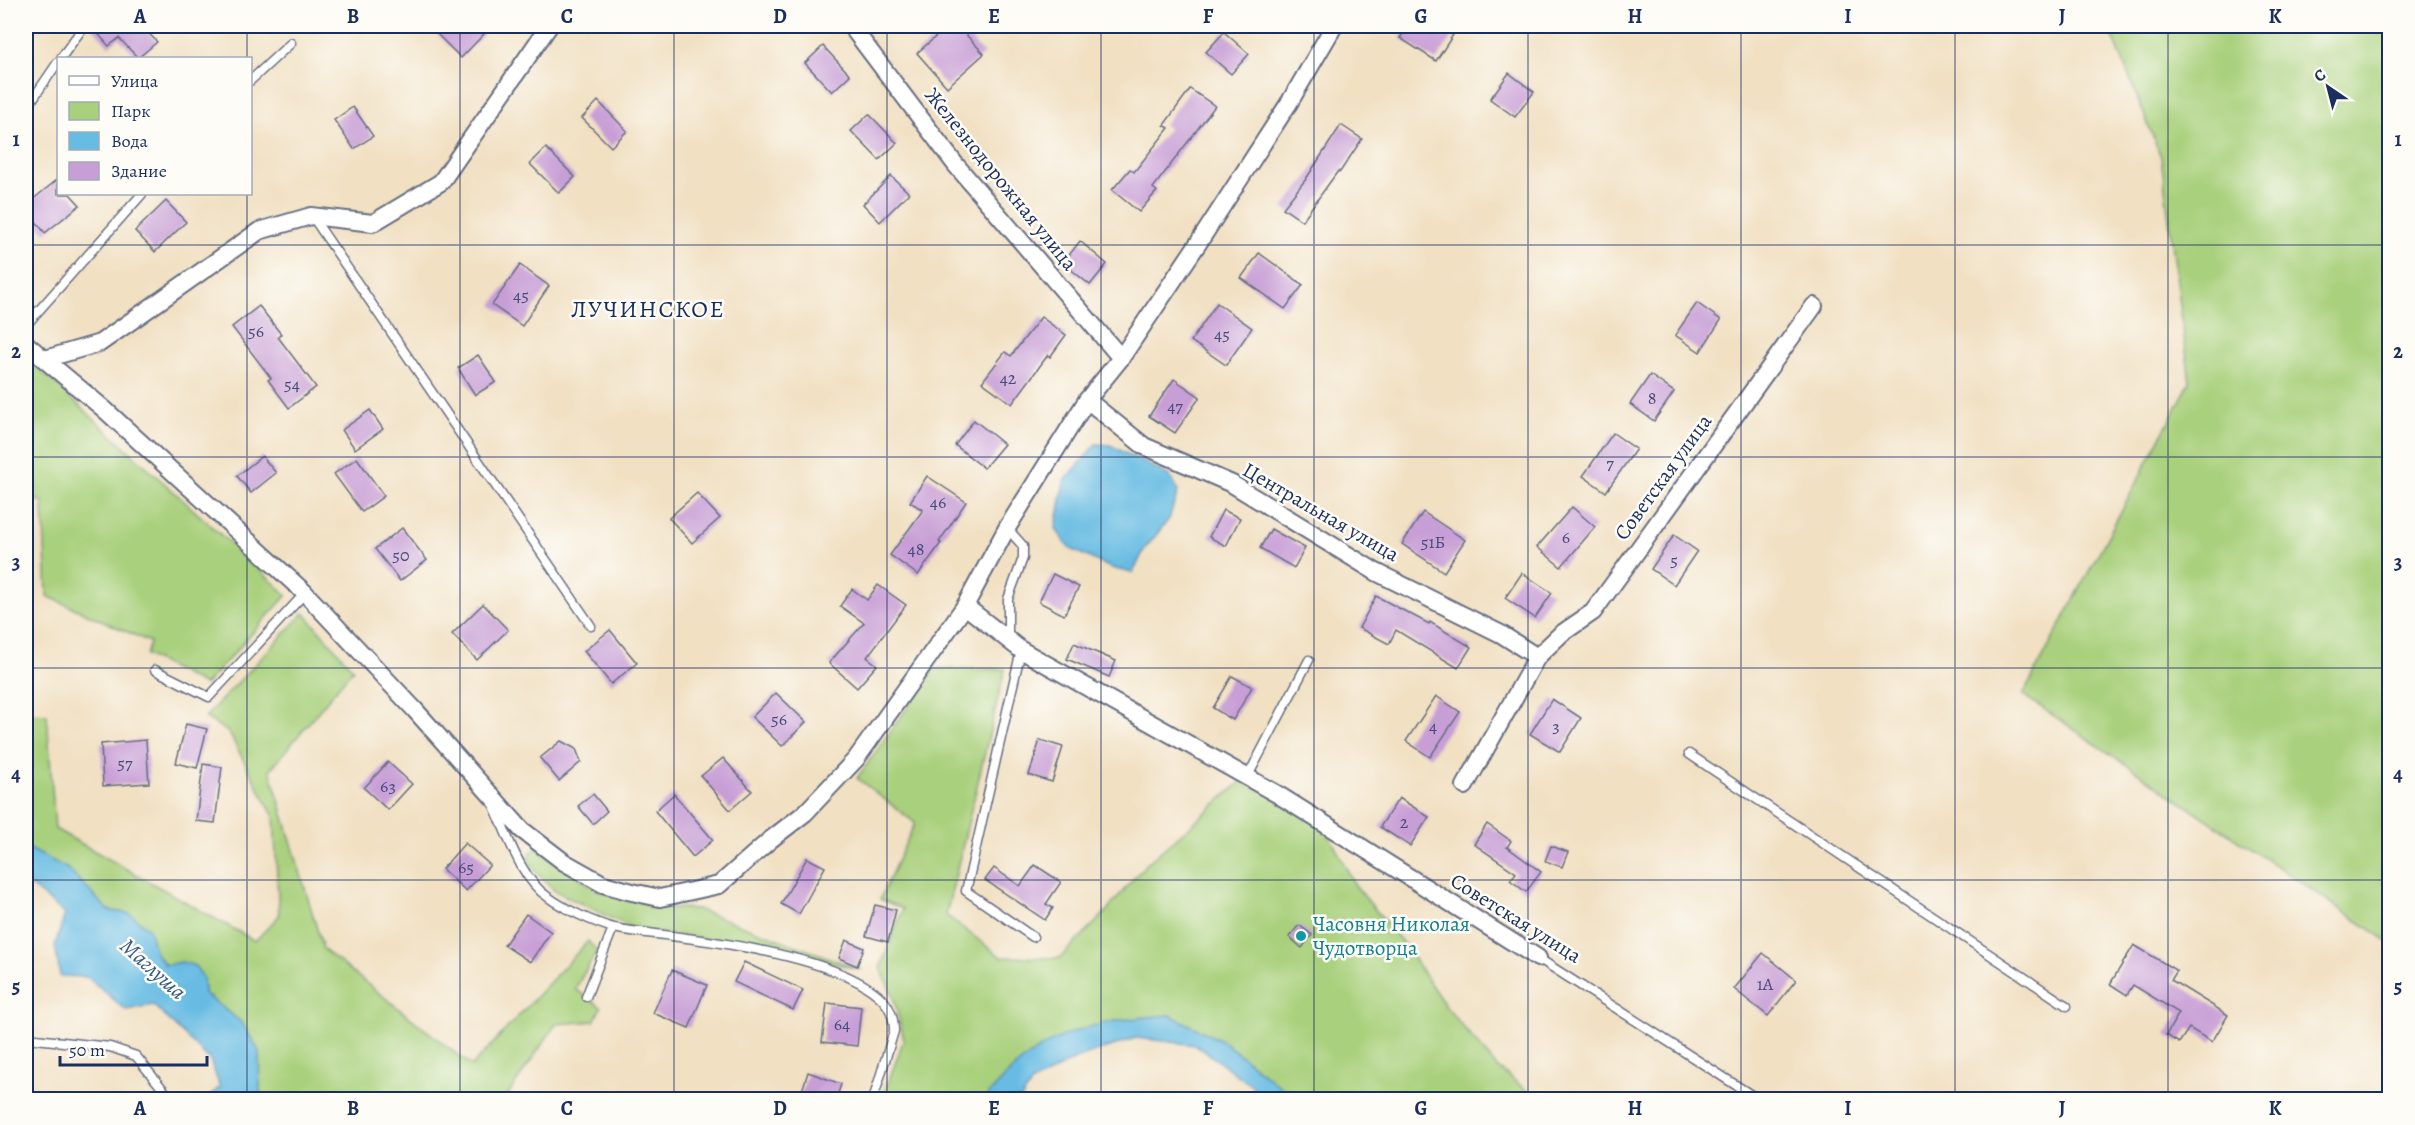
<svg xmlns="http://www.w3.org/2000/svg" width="2415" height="1125" font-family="Alegreya,serif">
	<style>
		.green { fill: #a9d07b; stroke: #62806c; stroke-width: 1.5 }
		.water { fill: #67bce3; stroke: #4176a0; stroke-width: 1.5 }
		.building { fill: #c79ed6 }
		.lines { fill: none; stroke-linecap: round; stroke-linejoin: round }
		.service-casing { stroke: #666d81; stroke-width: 11 }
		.minor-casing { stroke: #666d81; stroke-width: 20 }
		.service { stroke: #fff; stroke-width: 8 }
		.minor { stroke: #fff; stroke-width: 16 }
		.grid { fill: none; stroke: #1b2f5e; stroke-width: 1.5; stroke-opacity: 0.55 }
		.culture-dot { fill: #0f9aa8; stroke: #fdfcf7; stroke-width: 2 }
		.labels { text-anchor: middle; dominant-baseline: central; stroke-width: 5; stroke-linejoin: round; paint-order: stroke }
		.number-label { font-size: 18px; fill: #464b7c }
		.street-label { font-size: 21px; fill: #1b2f5e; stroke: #fdfcf7 }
		.culture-label { font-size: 21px; fill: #0d838f; stroke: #fdfcf7; text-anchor: start }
		.water-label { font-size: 22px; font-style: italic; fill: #325986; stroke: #fdfcf7 }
		.quarter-label { font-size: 24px; letter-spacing: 1.5px; fill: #1b2f5e; stroke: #fdfcf7 }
		.neatline { fill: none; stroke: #1b2f5e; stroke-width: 2 }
		.grid-label { font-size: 20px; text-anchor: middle; font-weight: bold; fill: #1b2f5e }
	</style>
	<rect width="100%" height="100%" fill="#fdfcf7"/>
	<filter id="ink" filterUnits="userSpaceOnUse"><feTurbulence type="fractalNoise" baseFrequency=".0167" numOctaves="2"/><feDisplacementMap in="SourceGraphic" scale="12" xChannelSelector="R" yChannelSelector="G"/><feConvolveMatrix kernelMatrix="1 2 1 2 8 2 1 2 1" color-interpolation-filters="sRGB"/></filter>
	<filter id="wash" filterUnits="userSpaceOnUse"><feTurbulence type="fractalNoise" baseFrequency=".008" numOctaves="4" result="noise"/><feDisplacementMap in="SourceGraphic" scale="24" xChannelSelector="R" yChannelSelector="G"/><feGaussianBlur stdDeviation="1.35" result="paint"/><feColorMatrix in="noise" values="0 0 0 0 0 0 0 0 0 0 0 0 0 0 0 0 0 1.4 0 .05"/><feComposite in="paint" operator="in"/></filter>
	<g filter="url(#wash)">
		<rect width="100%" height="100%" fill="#f1e0c2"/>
		<!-- green -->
		<g class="green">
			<polygon points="2109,26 2389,26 2389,942 2023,695 2190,382 2161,157"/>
			<polygon points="26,357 287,595 205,685 146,655 150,642 47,596 43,502 26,497"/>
			<polygon points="304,613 353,669 270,770 323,949 472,1066 588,941 597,951 575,989 601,1007 594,1021 556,1024 507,1096 513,1099 260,1099 260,1084 242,1023 204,993 203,977 182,962 166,965 156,954 148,929 130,914 108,910 68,869 26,847 26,713 47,714 55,829 255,941 279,916 274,817 229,733 205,717"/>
			<polygon points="935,669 1005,669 946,915 1001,957 1060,958 1104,914 1145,865 1248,776 1323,823 1355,885 1402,942 1446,1007 1497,1067 1538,1099 1296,1099 1170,1015 989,1094 986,1099 882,1099 904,1039 893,996 880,968 903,909 880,899 915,823 857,778"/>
			<polygon points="537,849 599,891 659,907 697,909 862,970 763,946 636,930 555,891 534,870 528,858 531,852"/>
		</g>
		<!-- water -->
		<g class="water">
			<polygon points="1096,444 1110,445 1170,476 1178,491 1169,519 1144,550 1133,573 1111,568 1069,548 1056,529 1064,482"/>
			<polygon points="26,847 68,869 108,910 130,914 149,929 156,954 165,965 182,962 195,966 203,977 204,993 242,1023 259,1051 260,1099 206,1099 220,1087 210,1060 153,1005 126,1010 87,977 60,976 55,945 65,914 26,882"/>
			<path d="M 1170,1015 L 1224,1042 L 1296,1099 L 1265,1099 L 1247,1082 L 1196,1045 L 1136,1038 L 1075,1059 L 1032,1083 L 1021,1099 L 986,1099 C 991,1090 1000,1083 1007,1075 C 1054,1027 1106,1020 1170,1015 Z"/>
		</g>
		<g id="blocks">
			<!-- building -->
			<g class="building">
				<polygon points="91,26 142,26 157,42 138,58 119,38 109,46"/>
				<polygon points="429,26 476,26 484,34 461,58"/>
				<polygon points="948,26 958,26 984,54 947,87 917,53"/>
				<polygon points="1408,26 1437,26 1453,35 1436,61 1400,38"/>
				<polygon points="1224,32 1249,54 1231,74 1206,52"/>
				<polygon points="823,46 850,75 832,92 805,63"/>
				<polygon points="1509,73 1534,92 1515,117 1490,99"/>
				<polygon points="1190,89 1215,106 1153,188 1157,191 1139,212 1112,190 1130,169 1134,172 1169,128 1164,125"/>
				<polygon points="598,101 627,131 611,147 582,118"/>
				<polygon points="353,107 373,136 354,149 334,120"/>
				<polygon points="869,114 897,143 879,160 851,131"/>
				<polygon points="1341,125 1362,139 1340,172 1338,171 1302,221 1283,208 1306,179"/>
				<polygon points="546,148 575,177 559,193 530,164"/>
				<polygon points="891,176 909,193 880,222 863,204"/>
				<polygon points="58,179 58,194 70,194 80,205 45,233 26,209 26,205"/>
				<polygon points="166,201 186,222 155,252 135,231"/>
				<polygon points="1080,241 1107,264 1090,285 1063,263"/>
				<polygon points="1259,253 1303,285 1285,309 1241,278"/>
				<polygon points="520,265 549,286 522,326 492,305"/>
				<polygon points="1217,303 1252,328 1226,365 1191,341"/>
				<polygon points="1697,303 1721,320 1700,352 1675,335"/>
				<polygon points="259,306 281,334 278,337 316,387 289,408 268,380 271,378 232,327"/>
				<polygon points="1041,317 1066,335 1050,357 1048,355 1012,404 982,382 1005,352 1011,356"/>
				<polygon points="478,355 496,382 475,395 458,368"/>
				<polygon points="1650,375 1674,392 1654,421 1630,404"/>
				<polygon points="1174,379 1200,397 1175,433 1149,416"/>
				<polygon points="370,410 383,429 355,449 342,430"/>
				<polygon points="974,420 1004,444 984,468 955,445"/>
				<polygon points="1613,433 1636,449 1606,492 1583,476"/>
				<polygon points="262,456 276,473 251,493 237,476"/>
				<polygon points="357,458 384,496 362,512 334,474"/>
				<polygon points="927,476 966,502 939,542 941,543 918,575 890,555 923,510 910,502"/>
				<polygon points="697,493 720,518 692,543 669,518"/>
				<polygon points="1572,507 1595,527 1561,567 1537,547"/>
				<polygon points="1223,510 1240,518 1226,546 1209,537"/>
				<polygon points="1423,512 1465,540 1444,572 1402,544"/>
				<polygon points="402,528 427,560 400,581 375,549"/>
				<polygon points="1271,529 1305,548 1294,568 1260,548"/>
				<polygon points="1674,535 1697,551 1674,585 1651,569"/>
				<polygon points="1522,573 1552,593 1535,618 1505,598"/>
				<polygon points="1053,574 1079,587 1064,615 1039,602"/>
				<polygon points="878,585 906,605 867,657 877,665 857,688 829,663 864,623 840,606 852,589 867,600"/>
				<polygon points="1376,596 1429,624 1430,622 1471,647 1458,668 1396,630 1389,644 1359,628"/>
				<polygon points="483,604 508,630 477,660 452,634"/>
				<polygon points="610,630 637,663 611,684 584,651"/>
				<polygon points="1074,643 1116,661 1109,677 1067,659"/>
				<polygon points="1232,676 1252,687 1233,720 1213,708"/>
				<polygon points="776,693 806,722 782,746 752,717"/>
				<polygon points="1436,696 1460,712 1430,757 1406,741"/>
				<polygon points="1552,699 1581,718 1560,752 1530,734"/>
				<polygon points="186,724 207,729 197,768 176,763"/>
				<polygon points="146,740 149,783 103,786 101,744"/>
				<polygon points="1040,740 1063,747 1052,782 1029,775"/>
				<polygon points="561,741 576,749 581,762 559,781 540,758"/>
				<polygon points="723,758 752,791 730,810 701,776"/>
				<polygon points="388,762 412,784 388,810 364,788"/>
				<polygon points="203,764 222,767 215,823 196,821"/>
				<polygon points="593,794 607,811 593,824 578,806"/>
				<polygon points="674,794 713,840 693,857 655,811"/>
				<polygon points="1399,798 1429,817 1410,846 1380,827"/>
				<polygon points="1487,824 1511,841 1507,847 1541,872 1526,892 1510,880 1516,873 1474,844"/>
				<polygon points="465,843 490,865 466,891 442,869"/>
				<polygon points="1551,846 1568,852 1562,867 1545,861"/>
				<polygon points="807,858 825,867 799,914 781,904"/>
				<polygon points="1035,865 1061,882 1046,904 1053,908 1045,920 985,880 994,868 1020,886"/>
				<polygon points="875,905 896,910 888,942 866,936"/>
				<polygon points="526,914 551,932 530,962 504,945"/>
				<polygon points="1299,925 1312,935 1302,948 1289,937"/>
				<polygon points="846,940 864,948 857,966 839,958"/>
				<polygon points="2134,945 2177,971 2171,980 2228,1015 2212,1042 2189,1028 2179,1043 2166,1035 2179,1013 2133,985 2127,995 2110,984"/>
				<polygon points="1763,953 1796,980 1768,1016 1734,989"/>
				<polygon points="744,962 803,990 793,1010 734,982"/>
				<polygon points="672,970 707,985 689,1028 653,1013"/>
				<polygon points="827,1003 861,1007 857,1046 822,1042"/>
				<polygon points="808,1072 841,1084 836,1100 799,1100"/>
			</g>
		</g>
	</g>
	<g filter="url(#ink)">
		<use href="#blocks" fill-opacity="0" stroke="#666d81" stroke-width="1.5"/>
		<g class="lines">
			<!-- service casing -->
			<g class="service-casing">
				<g id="service">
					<polyline points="61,58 84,26"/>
					<polyline points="250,81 291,43"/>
					<polyline points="26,109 58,62"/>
					<polyline points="312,216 591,626"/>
					<polyline points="26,325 142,194"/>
					<polyline points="1007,528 1023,546 1023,558 1008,599 1008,637"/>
					<polyline points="1021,650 966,891 1033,937"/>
					<polyline points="155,670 209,697 305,593"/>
					<polyline points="1689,754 2067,1006"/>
					<polyline points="1248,776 1309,660"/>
					<path d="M 495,808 C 508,836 521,879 548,897 C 564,909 595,923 614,928 C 638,933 663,934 687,938 C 739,945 848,962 884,1001 C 891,1009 894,1021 894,1031 L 873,1100"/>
					<polyline points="1538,958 1759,1100"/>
					<polyline points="586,997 613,928"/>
					<polyline points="26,1038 110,1047 136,1056 166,1093"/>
				</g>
			</g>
			<!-- minor casing -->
			<g class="minor-casing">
				<g id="minor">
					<polyline points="851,26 955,164 1121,358"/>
					<polyline points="26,344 104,409 305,593 415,710 522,830 564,862 603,884 632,892 660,898 719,885 770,840 805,813 856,759 965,606 1007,528 1087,400 1121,358 1199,242 1289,103 1334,26"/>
					<polyline points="45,359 100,343 259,231 311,216 373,223 441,182 549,26"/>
					<polyline points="1087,400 1144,446 1232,484 1376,572 1501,634 1537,657"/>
					<polyline points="965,606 1021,650 1277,794 1538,958"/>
					<polyline points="1465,786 1537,657 1561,634 1593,612 1814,306"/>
				</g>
			</g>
			<!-- service -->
			<use href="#service" class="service"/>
			<!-- minor -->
			<use href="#minor" class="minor"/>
		</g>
	</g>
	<!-- grid -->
	<path class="grid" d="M 247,26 L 247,58M 460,26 L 460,1100M 674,26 L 674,1100M 887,26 L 887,1100M 1101,26 L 1101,1100M 1314,26 L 1314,1100M 1528,26 L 1528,1100M 1741,26 L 1741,1100M 1955,26 L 1955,1100M 2168,26 L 2168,1100M 247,194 L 247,1100M 26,245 L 2390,245M 26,457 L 2390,457M 26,668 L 2390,668M 26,880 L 2390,880"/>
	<!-- markers -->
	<circle class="culture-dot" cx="1301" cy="936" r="6"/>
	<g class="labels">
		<!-- number labels -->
		<g class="number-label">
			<text x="521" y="295">45</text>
			<text x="256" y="331">56</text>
			<text x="1222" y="334">45</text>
			<text x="1008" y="378">42</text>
			<text x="292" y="384">54</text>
			<text x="1652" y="398">8</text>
			<text x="1175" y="406">47</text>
			<text x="1610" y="463">7</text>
			<text x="938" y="502">46</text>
			<text x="1566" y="537">6</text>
			<text x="1433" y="542">51Б</text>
			<text x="916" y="549">48</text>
			<text x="401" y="555">50</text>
			<text x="1674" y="560">5</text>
			<text x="779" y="719">56</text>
			<text x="1433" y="726">4</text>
			<text x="1556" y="726">3</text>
			<text x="125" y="763">57</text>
			<text x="388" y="786">63</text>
			<text x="1404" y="822">2</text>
			<text x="466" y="867">65</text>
			<text x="1765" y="984">1А</text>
			<text x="842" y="1024">64</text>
		</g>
		<!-- street labels -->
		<g class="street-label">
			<text transform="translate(1001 179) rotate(51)">Железнодорожная улица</text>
			<text transform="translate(1663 477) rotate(-54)">Советская улица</text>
			<text transform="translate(1321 512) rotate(30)">Центральная улица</text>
			<text transform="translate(1516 918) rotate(32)">Советская улица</text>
		</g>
		<!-- culture labels -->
		<g class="culture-label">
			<text x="1313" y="924">Часовня Николая<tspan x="1313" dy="24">Чудотворца</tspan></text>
		</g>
		<!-- water labels -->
		<g class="water-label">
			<text transform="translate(153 969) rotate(42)">Маглуша</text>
		</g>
		<!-- quarter labels -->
		<g class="quarter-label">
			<text x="648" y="309">ЛУЧИНСКОЕ</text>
		</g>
	</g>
	<!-- margin -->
	<rect width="2415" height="1125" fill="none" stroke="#fdfcf7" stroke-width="66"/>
	<!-- legend -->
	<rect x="57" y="57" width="195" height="138" fill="#fdfcf7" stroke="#a3aaba" stroke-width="1.5"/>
	<rect x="69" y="76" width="30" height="9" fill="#ffffff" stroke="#a3aaba" stroke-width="1.5"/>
	<text x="111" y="87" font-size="18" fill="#1b2f5e">Улица</text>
	<rect x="69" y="102" width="30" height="18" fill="#a9d07b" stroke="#a3aaba" stroke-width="1.5"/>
	<text x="111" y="117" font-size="18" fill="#1b2f5e">Парк</text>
	<rect x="69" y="132" width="30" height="18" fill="#67bce3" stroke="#a3aaba" stroke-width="1.5"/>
	<text x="111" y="147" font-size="18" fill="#1b2f5e">Вода</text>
	<rect x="69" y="162" width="30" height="18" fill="#c79ed6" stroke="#a3aaba" stroke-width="1.5"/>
	<text x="111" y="177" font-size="18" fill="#1b2f5e">Здание</text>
	<!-- north arrow -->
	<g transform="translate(2328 87) rotate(325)" stroke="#fdfcf7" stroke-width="4.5" paint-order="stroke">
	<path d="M0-4.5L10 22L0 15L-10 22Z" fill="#1b2f5e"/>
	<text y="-9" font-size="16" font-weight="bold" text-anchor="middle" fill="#1b2f5e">С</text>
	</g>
	<!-- scale -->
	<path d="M60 1056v9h147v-9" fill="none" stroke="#1b2f5e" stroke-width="3"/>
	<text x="69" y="1056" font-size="18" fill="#1b2f5e" stroke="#fdfcf7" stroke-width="4.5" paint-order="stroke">50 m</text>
	<rect x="33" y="33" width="2349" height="1059" class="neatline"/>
	<g class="grid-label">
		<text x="140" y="23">A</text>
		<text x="353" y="23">B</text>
		<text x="567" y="23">C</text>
		<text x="780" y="23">D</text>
		<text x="994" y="23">E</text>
		<text x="1208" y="23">F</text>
		<text x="1421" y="23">G</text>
		<text x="1635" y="23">H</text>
		<text x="1848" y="23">I</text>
		<text x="2062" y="23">J</text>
		<text x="2275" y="23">K</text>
		<text x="16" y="146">1</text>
		<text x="2398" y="146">1</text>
		<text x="16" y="358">2</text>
		<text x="2398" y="358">2</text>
		<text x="16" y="569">3</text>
		<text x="2398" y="569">3</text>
		<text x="16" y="781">4</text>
		<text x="2398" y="781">4</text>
		<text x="16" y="993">5</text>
		<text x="2398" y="993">5</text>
		<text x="140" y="1115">A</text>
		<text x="353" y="1115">B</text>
		<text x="567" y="1115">C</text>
		<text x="780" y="1115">D</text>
		<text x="994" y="1115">E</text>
		<text x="1208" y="1115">F</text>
		<text x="1421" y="1115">G</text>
		<text x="1635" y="1115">H</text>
		<text x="1848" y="1115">I</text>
		<text x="2062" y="1115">J</text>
		<text x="2275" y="1115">K</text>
	</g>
</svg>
